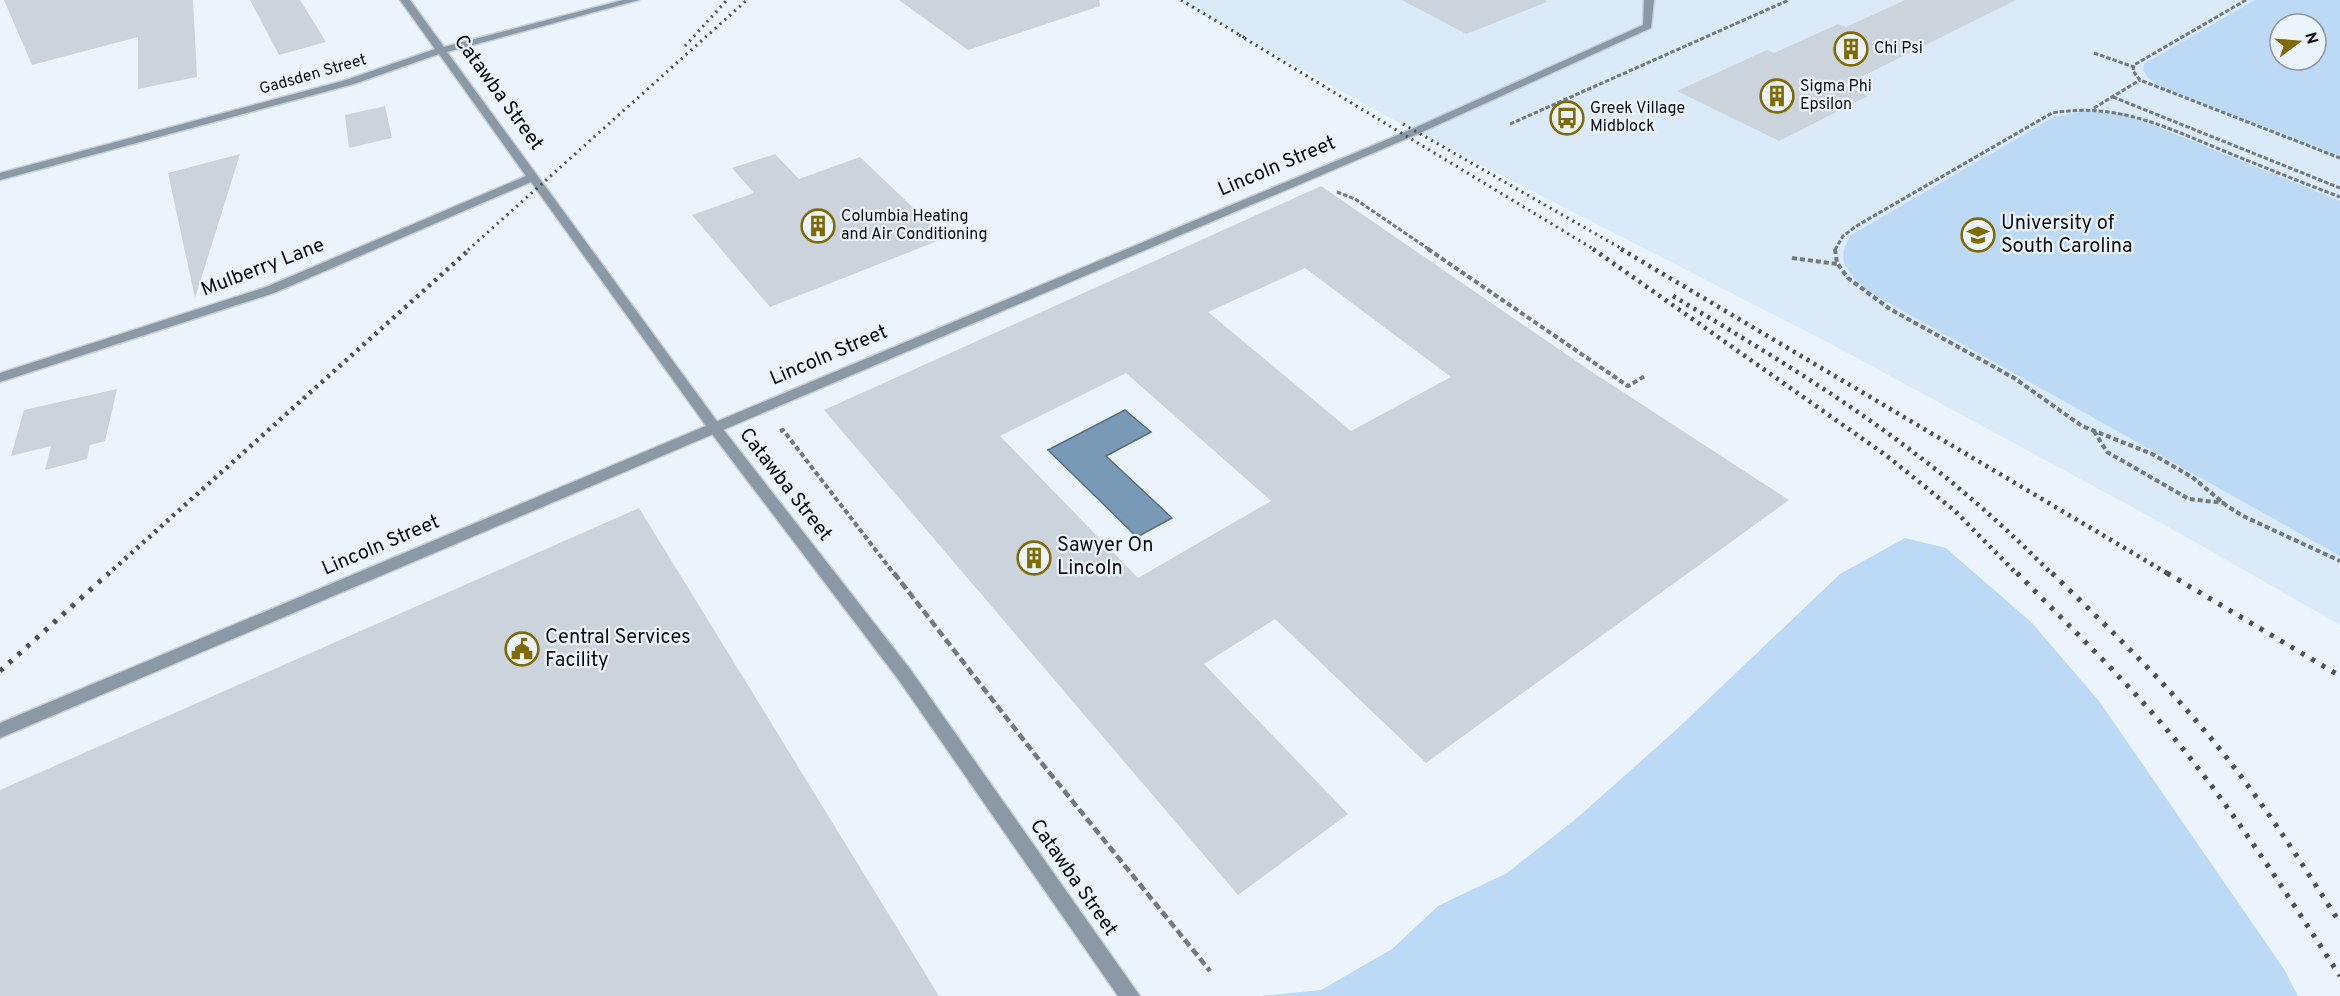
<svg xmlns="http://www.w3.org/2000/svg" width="2340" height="996" font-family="Overpass,sans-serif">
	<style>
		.built { fill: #dbeaf9; fill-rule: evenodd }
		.green { fill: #bcdaf6; fill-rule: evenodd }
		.water { fill: #789ab7; stroke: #576f85; stroke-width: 1.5 }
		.building { fill: #cbd4dd; fill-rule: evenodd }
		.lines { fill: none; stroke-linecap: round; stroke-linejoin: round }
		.minor-casing { stroke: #c7cfd7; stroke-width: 3 }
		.tertiary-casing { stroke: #c7cfd7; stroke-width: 3 }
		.path-far2 { stroke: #74797f; stroke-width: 3; stroke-dasharray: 4.5 2; stroke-linecap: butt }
		.path-far1 { stroke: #74797f; stroke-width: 4; stroke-dasharray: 5 3; stroke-linecap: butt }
		.path { stroke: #74797f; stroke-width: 4.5; stroke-dasharray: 8 4; stroke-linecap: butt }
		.minor { fill: #8b99a7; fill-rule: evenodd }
		.tertiary { fill: #8b99a7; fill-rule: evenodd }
		.rail-far2 { stroke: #4c5156; stroke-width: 3; stroke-dasharray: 2 4.5; stroke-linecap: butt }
		.rail-far1 { stroke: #4c5156; stroke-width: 4.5; stroke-dasharray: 3 5; stroke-linecap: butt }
		.rail { stroke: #4c5156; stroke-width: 5; stroke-dasharray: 4 8; stroke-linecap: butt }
		.labels { text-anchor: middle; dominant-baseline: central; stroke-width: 4.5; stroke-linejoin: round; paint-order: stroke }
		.far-poi-label { font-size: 16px; fill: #090c0f; stroke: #ebf4fd; text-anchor: start }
		.far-street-label { font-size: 16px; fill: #090c0f; stroke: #ebf4fd }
		.street-label { font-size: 20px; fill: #090c0f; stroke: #ebf4fd }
		.poi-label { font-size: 20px; fill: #090c0f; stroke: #ebf4fd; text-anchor: start }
	</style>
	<rect width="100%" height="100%" fill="#ebf4fd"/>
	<!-- built -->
	<path class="built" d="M 1176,0 L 2340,0 L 2340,625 L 2156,520 L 1829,343 L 1405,126 ZM 2280,24 L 2316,24 L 2316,60 L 2280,60 Z"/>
	<!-- green -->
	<g class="green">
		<path d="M 2255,0 L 2340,0 L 2340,156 L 2159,86 L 2148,78 L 2143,70 L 2144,64 ZM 2280,24 L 2316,24 L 2316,60 L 2280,60 Z"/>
		<path d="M 2086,111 L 2122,115 L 2143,121 L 2340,201 L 2340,556 L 1871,293 C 1850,275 1833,263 1851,235 L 2054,117 Z"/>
		<polygon points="1905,538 1946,548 2032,623 2099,701 2284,969 2298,996 1260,996 1321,990 1392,949 1438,906 1507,873 1577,818 1676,730 1840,574"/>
	</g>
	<!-- water -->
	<polygon class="water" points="1125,410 1151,432 1106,456 1172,518 1137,537 1048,450"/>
	<!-- building -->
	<g class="building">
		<polygon points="4,0 193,0 197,77 138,89 138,37 32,65"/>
		<polygon points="250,0 300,0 326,42 279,55"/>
		<polygon points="899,0 1099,0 1100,6 968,50"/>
		<polygon points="1402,0 1546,0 1547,2 1466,34"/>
		<polygon points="1905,0 2016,0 1845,85 1868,96 1779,141 1677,91 1767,50 1774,53 1838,24 1846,27"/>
		<polygon points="385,106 392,138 349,148 345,115"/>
		<polygon points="240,154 195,298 168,173"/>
		<polygon points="775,154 799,179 860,157 945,238 770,307 692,215 754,193 732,168"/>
		<path d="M 1321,186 L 1589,370 L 1789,500 L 1426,763 L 1275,619 L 1204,664 L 1348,814 L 1238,895 L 824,410 ZM 1305,268 L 1451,377 L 1351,431 L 1208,312 ZM 1126,373 L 1271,501 L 1138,578 L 1000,436 Z"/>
		<polygon points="117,389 105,441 90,445 87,459 45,470 51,446 11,456 24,410"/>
		<polygon points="639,508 939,996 0,996 0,790"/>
	</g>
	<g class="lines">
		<!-- minor casing -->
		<g class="minor-casing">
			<polygon id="minor" points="400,0 410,0 444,47 623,0 639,0 447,52 719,424 910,669 1140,996 1118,996 898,679 709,430 531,182 274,293 0,382 0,373 266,287 526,176 439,54 354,84 0,180 0,173 346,80 435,49"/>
		</g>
		<!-- tertiary casing -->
		<g class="tertiary-casing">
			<polygon id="tertiary" points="1644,0 1654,0 1651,28 1420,133 0,738 0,723 1412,129 1643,25"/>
		</g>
		<!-- path-far2 -->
		<g class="path-far2">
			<polyline points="2246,0 2134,65 2133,71 2140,80 2340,158"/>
			<polyline points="2094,53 2134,67"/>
			<polyline points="2113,97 2340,188"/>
			<polyline points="2094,108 2140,80"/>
			<polyline points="1510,124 1789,0"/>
			<polyline points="1337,192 1355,199 1430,250"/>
			<path d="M 1835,250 L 1843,236 L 1858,225 L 2052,113 C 2118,102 2165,127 2224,151 C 2263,167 2301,182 2340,197"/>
		</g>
		<!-- path-far1 -->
		<g class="path-far1">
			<polyline points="1428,249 1628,386 1645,376"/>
			<polyline points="1835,249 1837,263 1848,278 1890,309 2014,378 2082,426 2152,454 2192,477 2227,506 2243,516 2340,561"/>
			<polyline points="1792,258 1837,264"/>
			<polyline points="780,431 783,430 895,575"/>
			<polyline points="2094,431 2107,452 2189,499 2224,503"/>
		</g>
		<!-- path -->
		<polyline class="path" points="894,573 1040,761 1210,971"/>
		<!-- minor -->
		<use href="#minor" class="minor"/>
		<!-- tertiary -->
		<use href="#tertiary" class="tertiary"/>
		<!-- rail-far2 -->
		<g class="rail-far2">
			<polyline points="1181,0 1245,38"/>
			<polyline points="1239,35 1595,250"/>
			<polyline points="685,46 727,0"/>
			<polyline points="1403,124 1624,250"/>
			<polyline points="468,250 747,0"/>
		</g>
		<!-- rail-far1 -->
		<g class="rail-far1">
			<polyline points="1593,249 1887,456 1955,511 2018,575"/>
			<polyline points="1621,249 2170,575"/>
			<path d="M 1673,296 C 1755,345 1837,394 1913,452 C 1963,489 2009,531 2053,575"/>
			<polyline points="107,575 470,249"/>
		</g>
		<!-- rail -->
		<g class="rail">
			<path d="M 2017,573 C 2076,633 2139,693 2191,759 C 2245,828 2292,902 2340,976"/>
			<path d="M 2052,573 C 2102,622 2153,670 2198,723 C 2252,785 2296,854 2340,923"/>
			<polyline points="2167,573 2340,676"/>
			<polyline points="0,671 109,573"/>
		</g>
	</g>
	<!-- icons -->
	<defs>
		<g id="building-ring" transform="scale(1.725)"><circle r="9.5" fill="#ebf4fd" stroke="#7f6b03" stroke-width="1.5"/><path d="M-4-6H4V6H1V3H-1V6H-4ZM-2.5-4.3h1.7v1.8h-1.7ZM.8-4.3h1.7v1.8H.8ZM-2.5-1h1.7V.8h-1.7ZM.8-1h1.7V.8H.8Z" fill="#7f6b03"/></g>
		<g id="bus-ring" transform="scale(1.725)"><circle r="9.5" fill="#ebf4fd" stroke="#7f6b03" stroke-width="1.5"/><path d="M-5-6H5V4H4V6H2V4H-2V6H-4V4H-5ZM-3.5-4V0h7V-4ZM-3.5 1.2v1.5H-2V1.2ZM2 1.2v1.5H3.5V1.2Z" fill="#7f6b03"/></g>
		<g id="university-ring" transform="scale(1.725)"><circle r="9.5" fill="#ebf4fd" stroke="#7f6b03" stroke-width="1.5"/><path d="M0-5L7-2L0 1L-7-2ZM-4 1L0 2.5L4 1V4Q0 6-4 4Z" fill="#7f6b03"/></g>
		<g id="civic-ring" transform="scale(1.725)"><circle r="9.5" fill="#ebf4fd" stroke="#7f6b03" stroke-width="1.5"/><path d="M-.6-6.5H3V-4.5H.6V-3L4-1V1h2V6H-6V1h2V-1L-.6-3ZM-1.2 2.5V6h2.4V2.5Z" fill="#7f6b03"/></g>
	</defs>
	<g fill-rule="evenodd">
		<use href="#building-ring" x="1851" y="49"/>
		<use href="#building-ring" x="1777" y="96"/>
		<use href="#bus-ring" x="1567" y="118"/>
		<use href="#building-ring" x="818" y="226"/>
		<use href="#university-ring" x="1978" y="235"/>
		<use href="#building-ring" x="1034" y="558"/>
		<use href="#civic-ring" x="522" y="649"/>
	</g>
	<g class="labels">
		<!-- far-poi labels -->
		<g class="far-poi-label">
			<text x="1874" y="49">Chi Psi</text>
			<text x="1800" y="87">Sigma Phi<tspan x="1800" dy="18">Epsilon</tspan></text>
			<text x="1590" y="109">Greek Village<tspan x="1590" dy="18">Midblock</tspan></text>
			<text x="841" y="217">Columbia Heating<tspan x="841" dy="18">and Air Conditioning</tspan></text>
		</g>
		<!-- far-street labels -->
		<g class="far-street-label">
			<text transform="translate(313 75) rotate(-16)">Gadsden Street</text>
		</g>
		<!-- street labels -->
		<g class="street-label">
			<text transform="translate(498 93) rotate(54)">Catawba Street</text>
			<text transform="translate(1277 167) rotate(-23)">Lincoln Street</text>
			<text transform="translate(263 268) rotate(-21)">Mulberry Lane</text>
			<text transform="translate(829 356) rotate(-23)">Lincoln Street</text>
			<text transform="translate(785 485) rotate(52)">Catawba Street</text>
			<text transform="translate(381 546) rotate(-23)">Lincoln Street</text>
			<text transform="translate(1073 878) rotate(55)">Catawba Street</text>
		</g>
		<!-- poi labels -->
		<g class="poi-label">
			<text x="2001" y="224">University of<tspan x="2001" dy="23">South Carolina</tspan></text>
			<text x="1057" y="546">Sawyer On<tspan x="1057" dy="23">Lincoln</tspan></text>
			<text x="545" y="638">Central Services<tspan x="545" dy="23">Facility</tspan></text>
		</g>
	</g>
	<!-- north arrow -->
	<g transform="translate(2298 42) rotate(74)"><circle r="28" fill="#ebf4fd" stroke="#91979e" stroke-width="1.5"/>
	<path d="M0-4.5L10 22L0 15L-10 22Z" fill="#7f6b03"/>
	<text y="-9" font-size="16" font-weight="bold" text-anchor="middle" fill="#090c0f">N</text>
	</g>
</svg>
